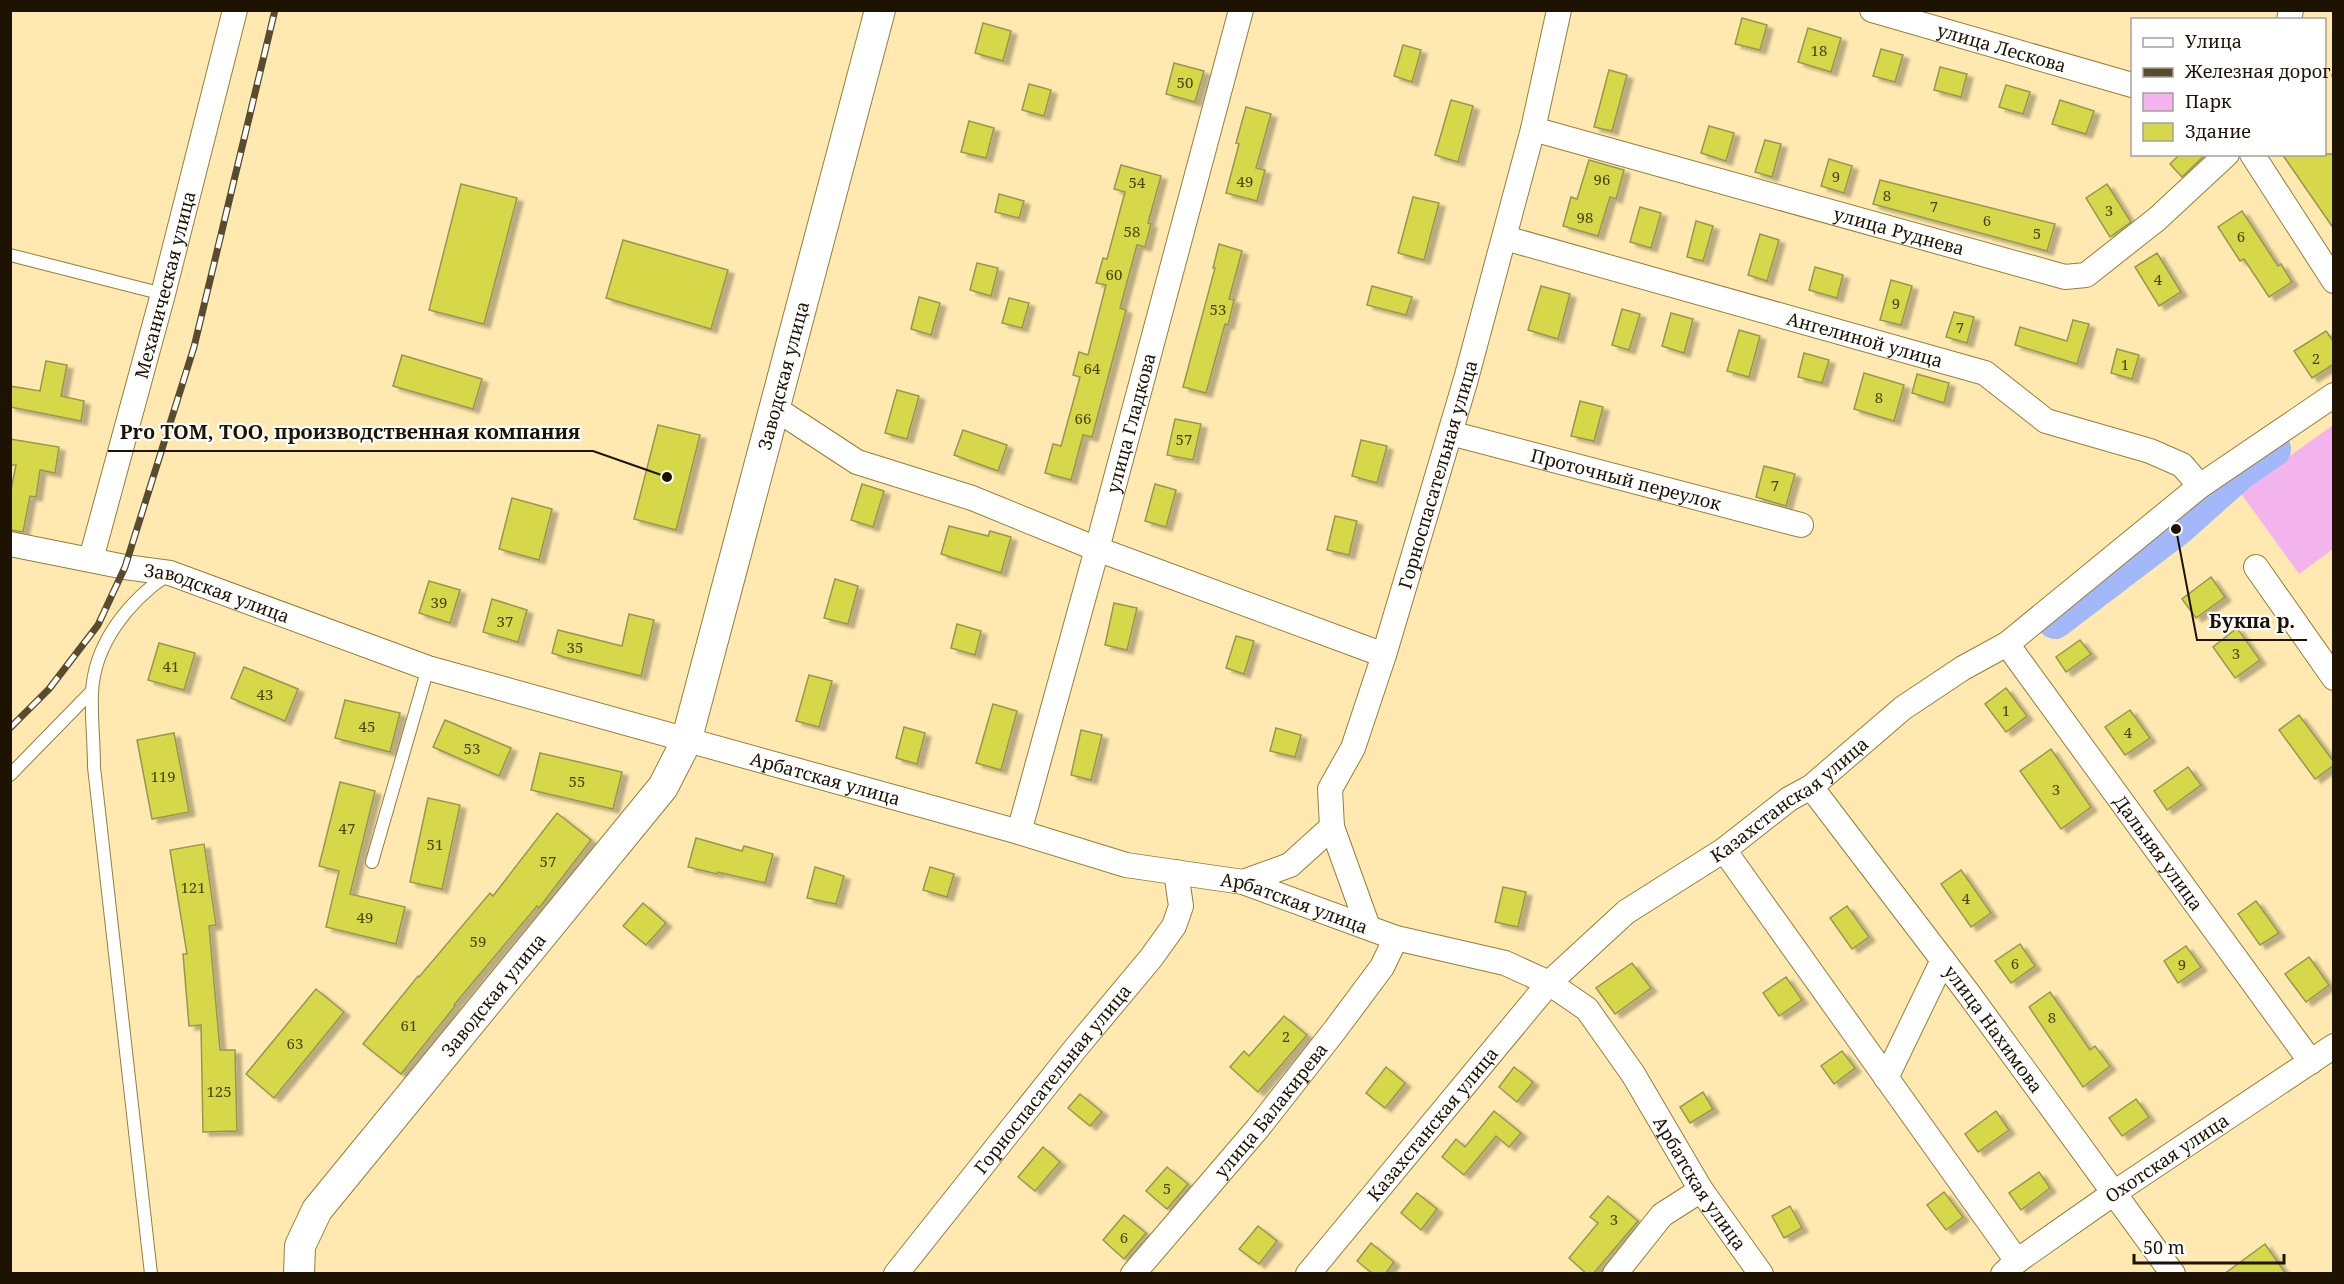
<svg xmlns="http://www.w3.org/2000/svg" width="2344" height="1284" font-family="'Noto Serif',serif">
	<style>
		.green { fill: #f3b4ed }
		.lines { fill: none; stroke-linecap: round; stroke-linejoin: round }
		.river { stroke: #a2b8f9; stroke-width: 36 }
		.building { fill: #d6d74a; stroke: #969850; stroke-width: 1.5; filter: url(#shadow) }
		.service-casing { stroke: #977e37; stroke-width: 14 }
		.minor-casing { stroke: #977e37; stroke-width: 26 }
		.tertiary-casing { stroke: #977e37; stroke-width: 32 }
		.service { stroke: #fff; stroke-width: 12 }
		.minor { stroke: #fff; stroke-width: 24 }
		.tertiary { stroke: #fff; stroke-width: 30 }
		.rail-casing { stroke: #584b2e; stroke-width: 7 }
		.rail { stroke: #fff; stroke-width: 4.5; stroke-dasharray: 14; stroke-linecap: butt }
		.labels { text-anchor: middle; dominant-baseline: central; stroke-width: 4.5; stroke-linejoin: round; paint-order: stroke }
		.number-label { font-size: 15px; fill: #4b4412 }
		.street-label { font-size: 18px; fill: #1d1300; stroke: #fff }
		.leader { fill: none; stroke: #1d1300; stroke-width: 2 }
		.callout-dot { fill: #1d1300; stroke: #fff; stroke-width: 2 }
		.callout-label { font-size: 20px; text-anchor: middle; font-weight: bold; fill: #1d1300; stroke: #fff; stroke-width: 4.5; stroke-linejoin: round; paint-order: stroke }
	</style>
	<defs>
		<filter id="shadow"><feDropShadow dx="6" dy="4" stdDeviation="1.5" flood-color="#0004"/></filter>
	</defs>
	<rect width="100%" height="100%" fill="#ffe9b1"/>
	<!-- green -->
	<polygon class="green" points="2333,425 2333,549 2299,574 2240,492"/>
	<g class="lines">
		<!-- river -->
		<polyline class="river" points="2055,621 2176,529 2240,472 2273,449"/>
	</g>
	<!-- building -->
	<g class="building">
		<polygon points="1742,18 1767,25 1760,50 1735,44"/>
		<polygon points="983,23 1011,31 1003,61 975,53"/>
		<polygon points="1808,28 1841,38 1831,72 1798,62"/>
		<polygon points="1403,45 1421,50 1412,82 1394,76"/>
		<polygon points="1881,49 1903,55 1895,82 1873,76"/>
		<polygon points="1174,63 1204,71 1195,102 1166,94"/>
		<polygon points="1940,67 1967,74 1961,97 1934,90"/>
		<polygon points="1609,70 1627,75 1612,131 1594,127"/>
		<polygon points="1029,84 1051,90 1044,116 1022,110"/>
		<polygon points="2006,85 2030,92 2023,114 1999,107"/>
		<polygon points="1451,100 1473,106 1458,162 1435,155"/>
		<polygon points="2060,100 2094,111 2086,134 2052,124"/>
		<polygon points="1246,107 1271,114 1256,168 1265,170 1257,201 1226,193 1239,144 1236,143"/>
		<polygon points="969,121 994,128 986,158 961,152"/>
		<polygon points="1709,126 1734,133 1726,161 1701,153"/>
		<polygon points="1765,140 1781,144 1772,177 1755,172"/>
		<polygon points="2180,154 2206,154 2182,177 2170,164"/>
		<polygon points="2282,154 2334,154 2334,229"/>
		<polygon points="1829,159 1852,166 1844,193 1821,186"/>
		<polygon points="1589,160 1624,170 1616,199 1610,197 1598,236 1563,226 1571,197 1577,199"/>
		<polygon points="1121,165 1161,176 1148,223 1151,224 1145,247 1137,245 1120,308 1126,310 1092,437 1083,435 1071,480 1045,473 1053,444 1061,446 1080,377 1073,375 1079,352 1088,355 1106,285 1096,283 1103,258 1107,259 1125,192 1114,189"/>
		<polygon points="1880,180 2055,224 2047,251 1873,204"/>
		<polygon points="461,184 517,198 484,324 429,310"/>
		<polygon points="2107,184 2131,222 2110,237 2086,198"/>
		<polygon points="999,194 1024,201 1019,218 995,212"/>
		<polygon points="1413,197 1439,203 1424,260 1398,253"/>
		<polygon points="1640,207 1661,213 1651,248 1630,242"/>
		<polygon points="2242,211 2278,266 2281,264 2292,282 2269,297 2244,259 2240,261 2218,227"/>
		<polygon points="1696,221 1713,226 1703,261 1687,257"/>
		<polygon points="1760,234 1779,240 1767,281 1748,275"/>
		<polygon points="623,240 728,270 711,329 606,298"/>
		<polygon points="1219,244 1242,251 1229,299 1234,300 1228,325 1225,324 1206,393 1183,387 1215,268 1213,268"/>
		<polygon points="2157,253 2181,292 2159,306 2135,267"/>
		<polygon points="977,263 998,268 991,296 970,290"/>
		<polygon points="1815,267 1843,275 1837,298 1809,290"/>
		<polygon points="1891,280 1912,286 1901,325 1880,320"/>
		<polygon points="1372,286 1412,297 1406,315 1367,305"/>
		<polygon points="1541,286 1570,294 1558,339 1528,330"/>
		<polygon points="919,297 940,303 931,335 911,329"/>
		<polygon points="1009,298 1029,303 1022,328 1002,323"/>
		<polygon points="1622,309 1640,314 1629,350 1612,345"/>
		<polygon points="1954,312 1974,317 1967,343 1946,337"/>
		<polygon points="1671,313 1693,319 1684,353 1662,346"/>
		<polygon points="2073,320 2089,324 2077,364 2015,345 2020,327 2067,341"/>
		<polygon points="1739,330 1760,336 1749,377 1727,371"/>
		<polygon points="2326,331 2334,342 2334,364 2312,378 2294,351"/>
		<polygon points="2117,349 2139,355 2132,379 2111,373"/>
		<polygon points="1804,353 1829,360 1822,383 1798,377"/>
		<polygon points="402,355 482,379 473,409 393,386"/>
		<polygon points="46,361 67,365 61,396 84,401 81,421 10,407 10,386 40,391"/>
		<polygon points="1864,373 1904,385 1894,421 1854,409"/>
		<polygon points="1917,374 1949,383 1944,403 1912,393"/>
		<polygon points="897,390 919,396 907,439 885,433"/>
		<polygon points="1580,401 1603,407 1594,441 1571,436"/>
		<polygon points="1175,419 1201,424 1193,460 1167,455"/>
		<polygon points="658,425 700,435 676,530 634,519"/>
		<polygon points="963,430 1007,445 998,471 954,455"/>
		<polygon points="10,439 59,447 55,473 40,470 36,497 30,496 23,532 10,530 10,494 16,465 10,465"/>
		<polygon points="1361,440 1387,446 1377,483 1352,476"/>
		<polygon points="1764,466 1795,474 1786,506 1756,497"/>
		<polygon points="862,484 884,491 873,527 851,520"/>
		<polygon points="1155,484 1176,490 1166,527 1145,521"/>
		<polygon points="512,498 552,509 539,560 499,549"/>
		<polygon points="1335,516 1357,521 1349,555 1327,550"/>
		<polygon points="949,526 988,536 990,531 1011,537 1001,573 941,554"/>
		<polygon points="2211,577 2225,597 2196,618 2182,599"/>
		<polygon points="835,579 858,586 848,624 824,618"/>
		<polygon points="429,581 460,590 450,623 419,613"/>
		<polygon points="492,599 527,610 518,642 483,632"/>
		<polygon points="1114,603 1137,608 1127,650 1105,645"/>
		<polygon points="629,614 654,620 641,676 564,657 552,653 558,630 622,646"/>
		<polygon points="957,624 981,631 975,655 951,648"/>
		<polygon points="2237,628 2260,660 2235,678 2213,647"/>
		<polygon points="1236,636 1254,641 1244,674 1226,668"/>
		<polygon points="2080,640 2091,654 2066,672 2056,657"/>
		<polygon points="159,643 195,653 184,690 148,680"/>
		<polygon points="244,667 298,689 285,721 231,698"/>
		<polygon points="809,675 832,681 819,727 796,721"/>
		<polygon points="2006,688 2027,716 2006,732 1985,704"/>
		<polygon points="345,700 400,713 390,752 335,738"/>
		<polygon points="993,704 1017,711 1001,770 976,763"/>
		<polygon points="2130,710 2150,738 2125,755 2105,727"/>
		<polygon points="2299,715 2334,762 2334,765 2315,779 2279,730"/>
		<polygon points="445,720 511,748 499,776 433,747"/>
		<polygon points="904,727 925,733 917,764 896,758"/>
		<polygon points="1276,728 1301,735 1295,757 1270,751"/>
		<polygon points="1081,730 1102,735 1091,780 1071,775"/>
		<polygon points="174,733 189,812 152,819 137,740"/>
		<polygon points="2051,749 2091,807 2061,829 2020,771"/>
		<polygon points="540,753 622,772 613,809 531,790"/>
		<polygon points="2188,767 2201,785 2167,810 2154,791"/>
		<polygon points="340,782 375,791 350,894 405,907 396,944 326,927 339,871 319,866"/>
		<polygon points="428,798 460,805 442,889 410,882"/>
		<polygon points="557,813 591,840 539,908 537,906 454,1005 455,1006 401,1074 363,1044 418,976 419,977 490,893 493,896"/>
		<polygon points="696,838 742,851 744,846 773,854 765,883 718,872 717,874 688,867"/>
		<polygon points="204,844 216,925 209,926 220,1050 235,1050 237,1131 203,1132 201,1025 189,1026 183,954 187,954 170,850"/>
		<polygon points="815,867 844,876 836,904 807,898"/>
		<polygon points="930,867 954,874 947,897 923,890"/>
		<polygon points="1961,870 1991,913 1971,927 1941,884"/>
		<polygon points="1503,887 1526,892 1518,927 1495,922"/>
		<polygon points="2256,901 2279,933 2260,945 2238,914"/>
		<polygon points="643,903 666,923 646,945 623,926"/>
		<polygon points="1847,906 1869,937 1852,949 1830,918"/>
		<polygon points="2020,944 2035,966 2011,983 1995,961"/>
		<polygon points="2186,946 2201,967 2178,983 2164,961"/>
		<polygon points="2309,957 2329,985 2306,1002 2285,974"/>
		<polygon points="1632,963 1651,988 1615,1014 1596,988"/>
		<polygon points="1786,977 1802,1000 1779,1016 1763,993"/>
		<polygon points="316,989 344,1012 274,1098 246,1074"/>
		<polygon points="2050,992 2090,1050 2095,1046 2110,1066 2083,1087 2029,1007"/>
		<polygon points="1284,1016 1307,1035 1258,1092 1230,1067 1244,1051 1249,1056"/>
		<polygon points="1842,1051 1855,1068 1834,1084 1821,1066"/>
		<polygon points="1386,1067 1405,1083 1385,1108 1366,1093"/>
		<polygon points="1514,1067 1533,1082 1517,1102 1499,1087"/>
		<polygon points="1703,1092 1713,1109 1690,1123 1680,1107"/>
		<polygon points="1080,1094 1102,1112 1090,1126 1068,1108"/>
		<polygon points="2136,1099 2149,1117 2122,1136 2109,1118"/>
		<polygon points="1494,1111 1521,1133 1509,1147 1496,1136 1464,1175 1442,1157 1456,1139 1465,1147"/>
		<polygon points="1996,1111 2009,1130 1978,1152 1965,1134"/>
		<polygon points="1043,1147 1060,1162 1035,1191 1018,1177"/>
		<polygon points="1167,1167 1188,1184 1167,1209 1146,1191"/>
		<polygon points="2039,1172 2050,1188 2021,1210 2009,1193"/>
		<polygon points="1944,1192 1963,1217 1946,1230 1927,1205"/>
		<polygon points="1417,1193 1437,1209 1421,1230 1401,1213"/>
		<polygon points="1608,1196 1638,1221 1593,1274 1587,1274 1569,1258 1598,1223 1590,1217"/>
		<polygon points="1790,1206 1802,1228 1784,1238 1772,1216"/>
		<polygon points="1124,1215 1146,1233 1124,1259 1103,1240"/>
		<polygon points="1258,1226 1277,1241 1259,1264 1239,1249"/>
		<polygon points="1371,1243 1394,1262 1385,1274 1373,1274 1357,1261"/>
		<polygon points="2265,1244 2286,1274 2224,1274"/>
	</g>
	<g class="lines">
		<!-- service casing -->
		<g class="service-casing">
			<g id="service">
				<polyline points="10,255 163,294"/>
				<polyline points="10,775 92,691"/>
				<polyline points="372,862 428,668"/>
				<path d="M 151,1274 L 94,767 C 94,742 91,717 92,693 C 94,644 128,602 167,575"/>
			</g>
		</g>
		<!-- minor casing -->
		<g class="minor-casing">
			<g id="minor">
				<path id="s1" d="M 1872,10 L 2132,85"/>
				<polyline points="2289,20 2291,10"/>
				<path id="s2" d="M 1533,129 L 2065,277 L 2086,275 L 2157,219 L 2227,154"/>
				<polyline points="2252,154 2334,281"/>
				<path id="s3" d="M 1505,238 L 1985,373 L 2046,421 L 2150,451 L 2182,465 L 2200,486"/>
				<polyline points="773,407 857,462 972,498 1097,549 1384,655"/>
				<path id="s4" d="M 1450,433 L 1801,525"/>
				<path id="s5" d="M 10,544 L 125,567 L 170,573 L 428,668 L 1019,832 L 1126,865 L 1243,882 L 1396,938 L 1505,963 L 1549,983 L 1587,1009 L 1633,1074 L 1701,1190 L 1761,1274"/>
				<path id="s6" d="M 91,559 L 163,294 L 235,10"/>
				<polyline points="2256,567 2334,678"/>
				<path id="s7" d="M 2007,644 L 2311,1062"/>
				<path id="s8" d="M 1811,787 L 1968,993 L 2173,1274"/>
				<polyline points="1332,827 1368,927"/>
				<path id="s9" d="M 1019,832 L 1097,549 L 1241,10"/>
				<polyline points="1724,850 2017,1261"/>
				<path id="s10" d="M 1243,882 L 1290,865 L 1332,827 L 1330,789 L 1353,748 L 1384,655 L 1466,379 L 1533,129 L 1559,10"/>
				<polyline points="1886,1078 1943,960"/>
				<path id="s11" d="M 896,1274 L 1075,1049 L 1151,958 L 1174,926 L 1181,906 L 1176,872"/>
				<path id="s12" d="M 1133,1274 L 1258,1128 L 1335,1030 L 1382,967 L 1396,938"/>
				<path id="s13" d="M 1308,1274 L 1549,983 L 1626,912 L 1724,850 L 1789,799 L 1811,787 L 1903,708 L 1963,668 L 2007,644 L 2200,486 L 2334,395"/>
				<polyline points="1615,1274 1662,1215 1701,1190"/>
				<path id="s14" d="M 2003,1274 L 2017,1261 L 2114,1193 L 2334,1046"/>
			</g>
		</g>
		<!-- tertiary casing -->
		<g class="tertiary-casing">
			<g id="tertiary">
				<path id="s15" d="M 299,1274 L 300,1246 L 317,1210 L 663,787 L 686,742 L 880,10"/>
			</g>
		</g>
		<!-- service -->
		<use href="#service" class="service"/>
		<!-- minor -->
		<use href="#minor" class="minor"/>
		<!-- tertiary -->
		<use href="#tertiary" class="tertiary"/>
		<!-- rail casing -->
		<g class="rail-casing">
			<polyline id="rail" points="10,728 49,689 98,625 125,567 194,347 275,10"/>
		</g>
		<!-- rail -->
		<use href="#rail" class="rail"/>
	</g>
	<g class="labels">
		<!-- number labels -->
		<g class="number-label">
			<text x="1819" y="50">18</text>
			<text x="1185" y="82">50</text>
			<text x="1836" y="176">9</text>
			<text x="1602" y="179">96</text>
			<text x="1245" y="181">49</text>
			<text x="1137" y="182">54</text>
			<text x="1887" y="195">8</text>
			<text x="1934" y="206">7</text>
			<text x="2109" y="210">3</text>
			<text x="1585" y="217">98</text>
			<text x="1987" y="220">6</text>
			<text x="1132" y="231">58</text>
			<text x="2037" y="233">5</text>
			<text x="2241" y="236">6</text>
			<text x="1114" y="274">60</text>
			<text x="2158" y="279">4</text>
			<text x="1896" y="303">9</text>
			<text x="1218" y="309">53</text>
			<text x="1960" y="327">7</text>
			<text x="2316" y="358">2</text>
			<text x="2125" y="364">1</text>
			<text x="1092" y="368">64</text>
			<text x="1879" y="397">8</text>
			<text x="1083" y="418">66</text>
			<text x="1184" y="439">57</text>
			<text x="1775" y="485">7</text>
			<text x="439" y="602">39</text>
			<text x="505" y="621">37</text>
			<text x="575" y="647">35</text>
			<text x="2236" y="653">3</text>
			<text x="171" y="666">41</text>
			<text x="265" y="694">43</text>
			<text x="2006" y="710">1</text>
			<text x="367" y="726">45</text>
			<text x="2128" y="732">4</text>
			<text x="472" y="748">53</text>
			<text x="163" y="776">119</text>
			<text x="577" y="781">55</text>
			<text x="2056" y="789">3</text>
			<text x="347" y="828">47</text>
			<text x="435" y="844">51</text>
			<text x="548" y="861">57</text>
			<text x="193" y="887">121</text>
			<text x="1966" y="898">4</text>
			<text x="365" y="917">49</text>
			<text x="478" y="941">59</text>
			<text x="2015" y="963">6</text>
			<text x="2182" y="964">9</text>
			<text x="2052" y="1017">8</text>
			<text x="409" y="1025">61</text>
			<text x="1286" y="1036">2</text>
			<text x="295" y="1043">63</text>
			<text x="219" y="1091">125</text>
			<text x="1167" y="1188">5</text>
			<text x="1614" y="1219">3</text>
			<text x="1124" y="1237">6</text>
		</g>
		<!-- street labels -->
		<g class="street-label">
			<text stroke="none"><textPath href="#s1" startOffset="135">улица Лескова</textPath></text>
			<text stroke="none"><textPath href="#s2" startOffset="380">улица Руднева</textPath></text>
			<text stroke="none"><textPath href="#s6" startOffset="284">Механическая улица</textPath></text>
			<text stroke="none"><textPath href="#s3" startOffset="374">Ангелиной улица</textPath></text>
			<text stroke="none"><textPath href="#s15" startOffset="1044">Заводская улица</textPath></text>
			<text stroke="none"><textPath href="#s9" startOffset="424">улица Гладкова</textPath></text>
			<text stroke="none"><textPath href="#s10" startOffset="478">Горноспасательная улица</textPath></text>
			<text stroke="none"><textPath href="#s4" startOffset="182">Проточный переулок</textPath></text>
			<text stroke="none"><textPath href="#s5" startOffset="213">Заводская улица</textPath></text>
			<text stroke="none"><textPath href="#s5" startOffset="850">Арбатская улица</textPath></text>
			<text stroke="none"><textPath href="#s13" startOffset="681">Казахстанская улица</textPath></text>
			<text stroke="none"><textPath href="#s7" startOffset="258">Дальняя улица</textPath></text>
			<text stroke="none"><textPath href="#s5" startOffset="1336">Арбатская улица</textPath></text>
			<text stroke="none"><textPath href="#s15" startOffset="346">Заводская улица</textPath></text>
			<text stroke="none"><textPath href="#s8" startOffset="303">улица Нахимова</textPath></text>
			<text stroke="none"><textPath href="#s11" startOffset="250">Горноспасательная улица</textPath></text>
			<text stroke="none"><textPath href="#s12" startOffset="214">улица Балакирева</textPath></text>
			<text stroke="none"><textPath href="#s13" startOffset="195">Казахстанская улица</textPath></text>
			<text stroke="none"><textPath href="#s14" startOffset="201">Охотская улица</textPath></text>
			<text stroke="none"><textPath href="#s5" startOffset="1858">Арбатская улица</textPath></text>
		</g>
	</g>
	<!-- callouts -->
	<path class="leader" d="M667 477L593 451H108M2176 529L2197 640H2307"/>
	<g class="callout-dot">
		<circle cx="667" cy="477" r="6"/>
		<circle cx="2176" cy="529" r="6"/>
	</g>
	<g class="callout-label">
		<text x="350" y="439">Pro TOM, ТОО, производственная компания</text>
		<text x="2252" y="628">Букпа р.</text>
	</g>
	<!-- border -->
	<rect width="2344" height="1284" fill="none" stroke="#1d1300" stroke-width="24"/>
	<!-- legend -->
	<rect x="2131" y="18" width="195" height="138" fill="#ffffff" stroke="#a5a199" stroke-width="1.5"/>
	<rect x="2143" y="38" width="30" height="9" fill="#ffffff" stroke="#a5a199" stroke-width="1.5"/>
	<text x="2185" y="48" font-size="18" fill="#1d1300">Улица</text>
	<rect x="2143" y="68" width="30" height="9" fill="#584b2e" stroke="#a5a199" stroke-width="1.5"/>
	<text x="2185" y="78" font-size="18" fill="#1d1300">Железная дорога</text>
	<rect x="2143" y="93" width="30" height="18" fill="#f3b4ed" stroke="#a5a199" stroke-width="1.5"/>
	<text x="2185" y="108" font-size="18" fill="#1d1300">Парк</text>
	<rect x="2143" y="123" width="30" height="18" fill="#d6d74a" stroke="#a5a199" stroke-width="1.5"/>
	<text x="2185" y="138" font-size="18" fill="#1d1300">Здание</text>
	<!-- scale -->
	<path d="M2134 1254v9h150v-9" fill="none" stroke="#1d1300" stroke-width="3"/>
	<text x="2143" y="1254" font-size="18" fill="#1d1300" stroke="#ffffff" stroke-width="4.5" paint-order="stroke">50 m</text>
</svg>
